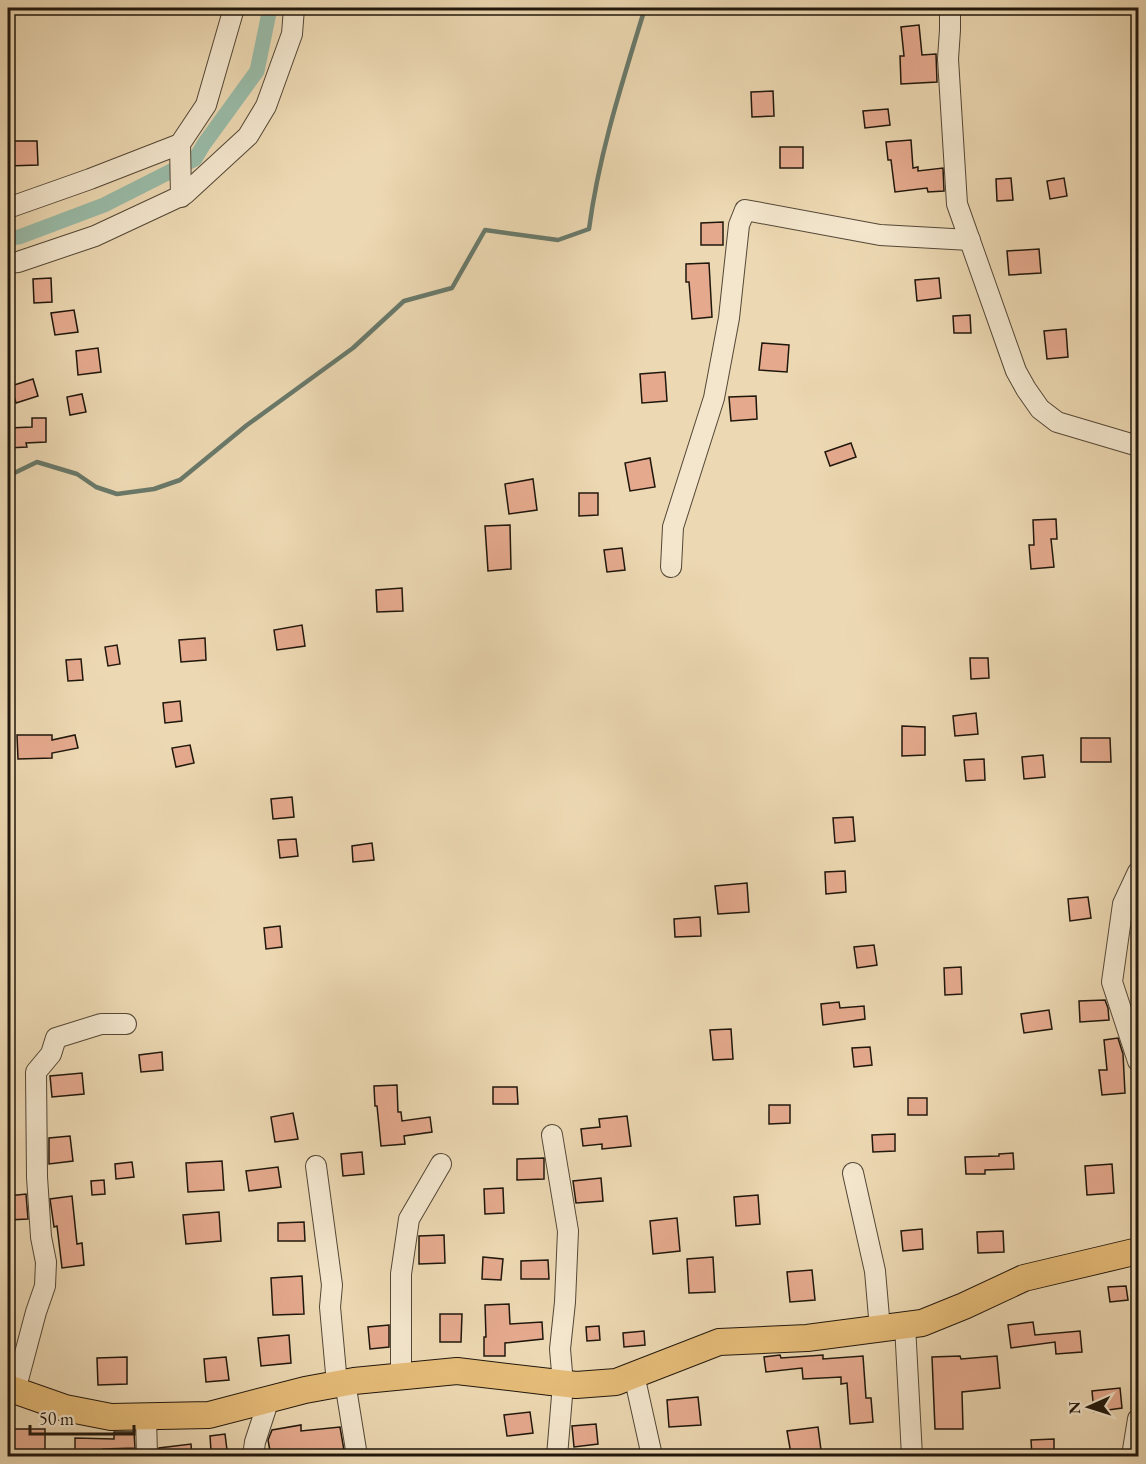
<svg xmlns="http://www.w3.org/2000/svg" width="1146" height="1464" font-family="'EB Garamond',serif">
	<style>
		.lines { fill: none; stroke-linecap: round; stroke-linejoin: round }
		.stream { stroke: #69796a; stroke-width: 4.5 }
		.canal { stroke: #99bba8; stroke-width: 15 }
		.building { fill: #e5aa8e; stroke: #20170c; stroke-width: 1.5 }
		.minor-casing { stroke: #534736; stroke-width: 22 }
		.major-casing { stroke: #20170c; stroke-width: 28 }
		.minor { stroke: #f3e6cd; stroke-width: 20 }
		.major { stroke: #e6bc79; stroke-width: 26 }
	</style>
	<rect width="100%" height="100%" fill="#ecd8b2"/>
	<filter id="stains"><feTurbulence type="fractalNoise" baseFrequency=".00333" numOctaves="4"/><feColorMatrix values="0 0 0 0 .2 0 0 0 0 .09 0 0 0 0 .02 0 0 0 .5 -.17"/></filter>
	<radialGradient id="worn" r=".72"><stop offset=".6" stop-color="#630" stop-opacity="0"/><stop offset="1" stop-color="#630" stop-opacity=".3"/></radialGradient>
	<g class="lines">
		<!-- stream -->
		<path class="stream" d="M 8,476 L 37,462 L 77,474 L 96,487 L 117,494 L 154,489 L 180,480 L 247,425 L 353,348 L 404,301 L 452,288 L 485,230 L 558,240 L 589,229 C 599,153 623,80 645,8"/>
		<!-- canal -->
		<polyline class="canal" points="8,238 19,237 104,205 195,159 204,144 257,71 270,8"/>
	</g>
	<!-- building -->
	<g class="building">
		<polygon points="919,25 922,55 936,54 937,82 901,84 900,56 904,56 901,27"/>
		<polygon points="773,91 774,116 752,117 751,92"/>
		<polygon points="888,109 890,125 865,128 863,111"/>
		<polygon points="911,140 913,168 918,167 918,171 943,168 944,191 928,192 927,188 895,192 891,160 888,160 886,142"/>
		<polygon points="8,141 37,141 38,165 8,166"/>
		<rect x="780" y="147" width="23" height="21"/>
		<polygon points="1011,178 1013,200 997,201 996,179"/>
		<polygon points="1064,178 1067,196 1050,199 1047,181"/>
		<polygon points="723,222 723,245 701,245 701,223"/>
		<polygon points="1039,249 1041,273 1009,275 1007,251"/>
		<polygon points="709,263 712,317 692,319 689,282 686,282 686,264"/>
		<polygon points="51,278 52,302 34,303 33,279"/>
		<polygon points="939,278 941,298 917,301 915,280"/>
		<polygon points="74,310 78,332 55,335 51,313"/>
		<polygon points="970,315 971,333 954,333 953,316"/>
		<polygon points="1066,329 1068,357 1047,359 1044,331"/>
		<polygon points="762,343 789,345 787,372 759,370"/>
		<polygon points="98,348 101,372 78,375 76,351"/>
		<polygon points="665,372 667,401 642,403 640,374"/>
		<polygon points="33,379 38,396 16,403 11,386"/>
		<polygon points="82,394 86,412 70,415 67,397"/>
		<polygon points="756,396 757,419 731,421 729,397"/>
		<polygon points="32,418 46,418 46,442 26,443 27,447 8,448 8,428 32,427"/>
		<polygon points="851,443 856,457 830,466 825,452"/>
		<polygon points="650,458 655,487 630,491 625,463"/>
		<polygon points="533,479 537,510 509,514 505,484"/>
		<polygon points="579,493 598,493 598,515 579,516"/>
		<polygon points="1056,519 1057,539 1051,539 1054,567 1031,569 1029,545 1034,545 1033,520"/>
		<polygon points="510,525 511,569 488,571 485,526"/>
		<polygon points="622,548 625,570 607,572 604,550"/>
		<polygon points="402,588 403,611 377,612 376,590"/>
		<polygon points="302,625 305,646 277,650 274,630"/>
		<polygon points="205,638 206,660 181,662 179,640"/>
		<polygon points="117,645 120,664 108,666 105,647"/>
		<polygon points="970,658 988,658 989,678 971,679"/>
		<polygon points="81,659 83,680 68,681 66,660"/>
		<polygon points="180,701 182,721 165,723 163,703"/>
		<polygon points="976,713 978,734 955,736 953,716"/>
		<polygon points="902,726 925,727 925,755 902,756"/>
		<polygon points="17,735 52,735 52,740 75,735 78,748 52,753 52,758 18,759"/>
		<polygon points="1081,738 1110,738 1111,762 1081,762"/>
		<polygon points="190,745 194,763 176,767 172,748"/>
		<polygon points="1043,755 1045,777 1024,779 1022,757"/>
		<polygon points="984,759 985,780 966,781 964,760"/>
		<polygon points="292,797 294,817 273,819 271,799"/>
		<polygon points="853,817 855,841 835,843 833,818"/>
		<polygon points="296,839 298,856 280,858 278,840"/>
		<polygon points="372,843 374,860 353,862 352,846"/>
		<polygon points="845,871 846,892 826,894 825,872"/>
		<polygon points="747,883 749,912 718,914 715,886"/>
		<polygon points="1088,897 1091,918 1070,921 1068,899"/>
		<polygon points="700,917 701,936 675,937 674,919"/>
		<polygon points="280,926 282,947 266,949 264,928"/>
		<polygon points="874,945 877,965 857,968 854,947"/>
		<polygon points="961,967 962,994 945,995 944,968"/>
		<polygon points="1105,1000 1108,1008 1109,1020 1080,1022 1079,1001"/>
		<polygon points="839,1002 840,1008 864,1006 865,1019 823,1025 821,1004"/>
		<polygon points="1049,1010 1052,1029 1024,1033 1021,1014"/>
		<polygon points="731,1029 733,1059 713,1060 710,1030"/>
		<polygon points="1118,1038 1123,1054 1125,1093 1102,1095 1099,1070 1107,1070 1104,1040"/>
		<polygon points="870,1047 872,1065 854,1067 852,1048"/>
		<polygon points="162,1052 163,1070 141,1072 139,1055"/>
		<polygon points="82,1073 84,1094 52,1097 50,1076"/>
		<polygon points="397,1085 398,1112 401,1112 402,1121 430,1117 432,1132 404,1136 405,1144 381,1146 377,1106 375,1106 374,1086"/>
		<polygon points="493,1087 517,1087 518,1104 493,1104"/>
		<rect x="908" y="1098" width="19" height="17"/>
		<polygon points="769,1105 790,1105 790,1123 769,1124"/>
		<polygon points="293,1113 298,1139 275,1142 271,1117"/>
		<polygon points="627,1116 631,1146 602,1149 602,1144 583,1146 581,1129 600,1127 599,1119"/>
		<polygon points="895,1134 895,1151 873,1152 872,1135"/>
		<polygon points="70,1136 73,1161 49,1164 49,1138"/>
		<polygon points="362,1152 364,1174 343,1176 341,1154"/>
		<polygon points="1013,1153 1014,1169 985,1170 985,1174 966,1174 965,1157 999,1156 999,1154"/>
		<polygon points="544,1158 544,1179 517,1180 517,1159"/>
		<polygon points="222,1161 224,1190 188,1192 186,1163"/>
		<polygon points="132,1162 134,1177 116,1179 115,1164"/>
		<polygon points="1112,1164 1114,1193 1087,1195 1085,1166"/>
		<polygon points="278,1167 281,1187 249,1191 246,1171"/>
		<polygon points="601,1178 603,1201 576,1203 573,1181"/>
		<polygon points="104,1180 105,1194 92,1195 91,1181"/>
		<polygon points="503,1188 504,1213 485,1214 484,1189"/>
		<polygon points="26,1194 28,1219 8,1220 8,1196"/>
		<polygon points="758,1195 760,1224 736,1226 734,1197"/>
		<polygon points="72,1196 77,1244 82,1243 84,1265 62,1268 57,1226 54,1227 50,1199"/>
		<polygon points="219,1212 221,1241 186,1244 183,1215"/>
		<polygon points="677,1218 680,1251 653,1254 650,1221"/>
		<polygon points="304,1222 305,1241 278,1241 278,1223"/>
		<polygon points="922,1229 923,1249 903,1251 901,1231"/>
		<polygon points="1003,1231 1004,1252 978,1253 977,1232"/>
		<polygon points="444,1235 445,1263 419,1264 419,1236"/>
		<polygon points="483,1257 503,1259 501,1280 482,1279"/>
		<polygon points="713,1257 715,1292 689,1293 687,1259"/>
		<polygon points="548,1260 549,1279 521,1279 521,1261"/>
		<polygon points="812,1270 815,1300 790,1302 787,1272"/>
		<polygon points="302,1276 304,1314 273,1315 271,1278"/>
		<polygon points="1126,1286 1128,1300 1110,1302 1108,1287"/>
		<polygon points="509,1304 510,1324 542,1322 543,1339 505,1343 505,1356 484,1356 484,1337 486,1337 485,1305"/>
		<polygon points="440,1314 462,1314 461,1342 440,1342"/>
		<polygon points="1033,1322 1035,1335 1080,1331 1082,1352 1056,1354 1055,1342 1011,1348 1008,1325"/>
		<polygon points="389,1325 389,1347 370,1349 368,1327"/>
		<polygon points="599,1326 600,1340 587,1341 586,1327"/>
		<polygon points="644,1331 645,1345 624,1347 623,1333"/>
		<polygon points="289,1335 291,1363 261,1366 258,1338"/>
		<polygon points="780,1355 781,1358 823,1355 823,1359 863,1356 866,1398 871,1398 873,1422 850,1424 847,1383 841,1384 841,1377 803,1379 802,1368 766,1372 764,1357"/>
		<polygon points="960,1356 961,1359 997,1356 1000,1388 962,1392 963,1429 935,1429 932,1357"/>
		<polygon points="127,1357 127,1384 98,1385 97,1358"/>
		<polygon points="226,1357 229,1380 206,1382 204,1359"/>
		<polygon points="1120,1388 1122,1408 1094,1412 1092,1391"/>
		<polygon points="698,1397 701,1425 669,1427 667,1400"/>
		<polygon points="530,1412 533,1433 507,1436 504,1415"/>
		<polygon points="596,1424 598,1444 574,1447 572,1426"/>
		<polygon points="301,1425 301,1431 340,1427 345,1456 271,1456 268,1440 272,1430"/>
		<polygon points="818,1427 821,1450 791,1454 787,1431"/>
		<rect x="14" y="1429" width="31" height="23"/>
		<polygon points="114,1432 134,1432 135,1448 103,1449 102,1456 75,1456 75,1438 114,1439"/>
		<polygon points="225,1434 227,1450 211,1451 210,1436"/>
		<polygon points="1054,1439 1054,1456 1032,1456 1031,1440"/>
		<polygon points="191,1444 192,1456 159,1456 159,1448"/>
	</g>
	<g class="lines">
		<!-- minor casing -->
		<g class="minor-casing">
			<g id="minor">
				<polyline points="950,8 950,30 948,59 957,204 1016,371 1026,389 1040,409 1057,422 1138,446"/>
				<polyline points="180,144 181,197"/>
				<polyline points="8,208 90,179 180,144 206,105 234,8"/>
				<polyline points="8,263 18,262 95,236 185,194 248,136 266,106 292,34 294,8"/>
				<polyline points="671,567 673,527 714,398 729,318 739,225 745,210 880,235 970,240"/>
				<polyline points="1138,872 1123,904 1112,982 1138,1061"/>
				<polyline points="552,1135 568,1231 565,1302 560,1349 563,1384 557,1456"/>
				<polyline points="316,1166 332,1285 330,1307 337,1384"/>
				<polyline points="853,1173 875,1271 880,1329"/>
				<polyline points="905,1325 912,1456"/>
				<polyline points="634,1375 652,1456"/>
				<polyline points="401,1376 401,1274 409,1219 441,1164"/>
				<polyline points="345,1382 357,1456"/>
				<polyline points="15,1391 36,1312 45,1286 46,1262 41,1237 37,1177 36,1072 51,1054 56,1038 101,1024 126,1024"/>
				<polyline points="146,1416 147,1456"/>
				<polyline points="253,1456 255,1442 269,1399"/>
				<polyline points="1132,1456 1138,1419"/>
			</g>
		</g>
		<!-- major casing -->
		<g class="major-casing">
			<polyline id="major" points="8,1388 65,1408 111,1417 209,1415 305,1390 354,1381 457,1371 576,1385 616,1382 719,1342 807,1338 922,1323 964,1306 1024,1278 1138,1251"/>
		</g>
		<!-- minor -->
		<use href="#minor" class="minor"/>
		<!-- major -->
		<use href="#major" class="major"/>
	</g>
	<!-- margin -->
	<rect width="1146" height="1464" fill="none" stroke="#ecd8b2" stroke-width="30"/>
	<rect x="9" y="9" width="1128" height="1446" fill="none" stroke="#20170c" stroke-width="3"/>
	<rect x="15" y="15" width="1116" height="1434" fill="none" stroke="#20170c" stroke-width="1.5"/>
	<!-- north arrow -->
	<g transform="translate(1089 1407) rotate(267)" stroke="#f3e6cd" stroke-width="4.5" paint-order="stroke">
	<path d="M0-4.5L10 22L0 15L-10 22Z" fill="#20170c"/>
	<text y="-9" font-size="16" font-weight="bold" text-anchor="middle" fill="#20170c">N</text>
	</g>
	<!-- scale -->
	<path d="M30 1425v9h104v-9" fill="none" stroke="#20170c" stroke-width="3"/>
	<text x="39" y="1425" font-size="18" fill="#20170c" stroke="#f3e6cd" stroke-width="4.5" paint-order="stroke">50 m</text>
	<rect width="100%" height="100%" filter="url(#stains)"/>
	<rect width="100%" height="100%" fill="url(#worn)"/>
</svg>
